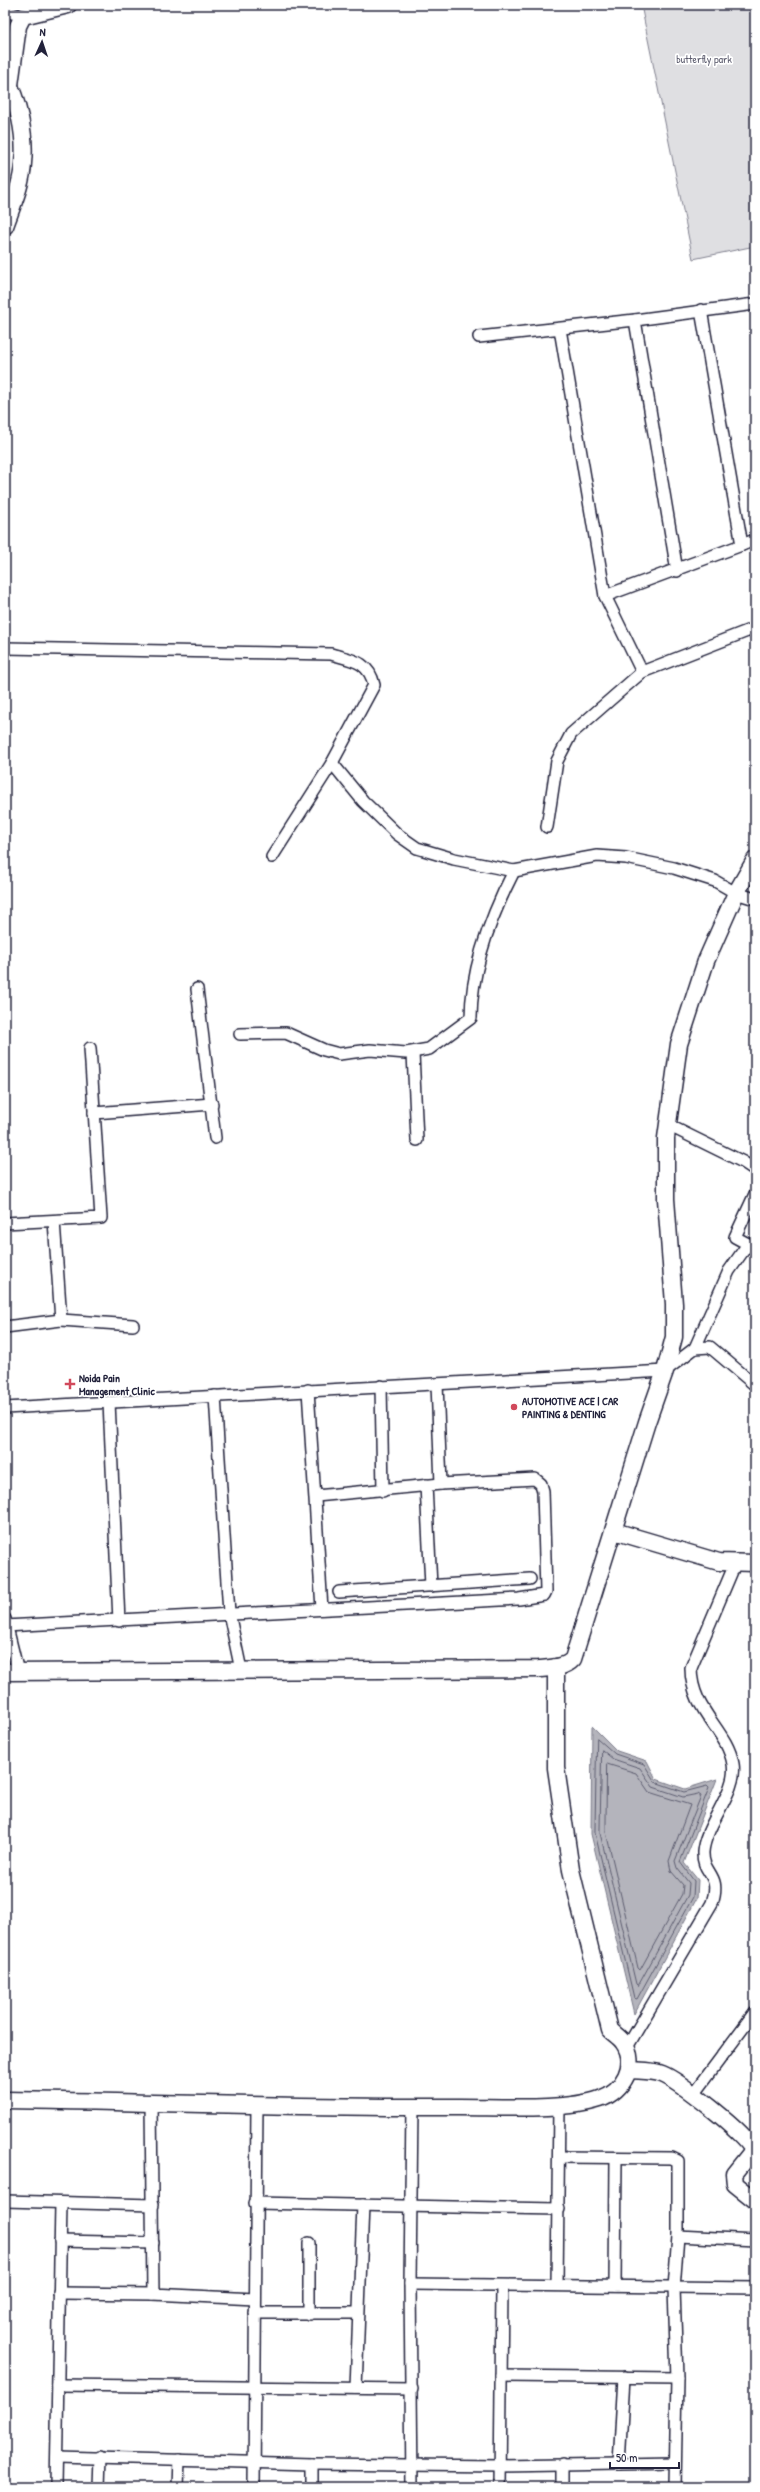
<svg xmlns="http://www.w3.org/2000/svg" width="760" height="2492" font-family="'Patrick Hand',sans-serif">
	<style>
		.green { fill: #dfdfe2; stroke: #80808e }
		.water { fill: #b4b4bc; stroke: #7a7a88 }
		.lines { fill: none; stroke-linecap: round; stroke-linejoin: round }
		.shore { stroke: #5c5c6f; stroke-width: 1 }
		.street-casing { stroke: #22223b; stroke-width: 14 }
		.secondary-casing { stroke: #22223b; stroke-width: 19 }
		.street { stroke: #fff; stroke-width: 11 }
		.secondary { stroke: #fff; stroke-width: 16 }
		.poi-dot { fill: #d1495b; stroke: #fff; stroke-width: 1.5 }
		.labels { text-anchor: middle; dominant-baseline: central; stroke-width: 3.5; stroke-linejoin: round; paint-order: stroke }
		.park-label { font-size: 11px; fill: #5b5b6d; stroke: #fff }
		.poi-label { font-size: 11px; font-weight: bold; fill: #22223b; stroke: #fff; text-anchor: start }
	</style>
	<rect width="100%" height="100%" fill="#fff"/>
	<filter id="ink" filterUnits="userSpaceOnUse"><feTurbulence type="fractalNoise" baseFrequency=".025" numOctaves="2"/><feDisplacementMap in="SourceGraphic" scale="8" xChannelSelector="R" yChannelSelector="G"/><feConvolveMatrix kernelMatrix="1 2 1 2 8 2 1 2 1" color-interpolation-filters="sRGB"/></filter>
	<g filter="url(#ink)">
		<!-- green -->
		<polygon class="green" points="641,5 755,5 755,246 693,259"/>
		<!-- water -->
		<polygon class="water" points="592,1726 617,1751 647,1761 656,1779 685,1789 717,1779 684,1863 698,1880 697,1898 634,2014 591,1834"/>
		<g class="lines">
			<!-- shore -->
			<g class="shore">
				<polygon points="597,1738 615,1754 644,1764 655,1782 684,1792 707,1786 709,1788 680,1862 694,1881 693,1897 637,1999 634,1998 595,1833"/>
				<polygon points="602,1750 613,1759 640,1768 653,1787 683,1797 698,1794 701,1796 675,1861 677,1868 689,1883 688,1895 638,1986 636,1984 600,1833"/>
				<polygon points="607,1764 636,1773 649,1792 690,1805 669,1861 671,1871 683,1885 682,1894 640,1970 638,1968 606,1832"/>
			</g>
			<!-- street casing -->
			<g class="street-casing">
				<g id="street">
					<polyline points="5,11 23,16"/>
					<polyline points="701,310 742,545"/>
					<polyline points="635,320 677,571"/>
					<polyline points="479,337 635,320 755,304"/>
					<polyline points="605,596 755,540"/>
					<path d="M 5,648 L 331,654 C 352,660 369,661 374,685 L 332,763 L 272,857"/>
					<polyline points="642,672 755,628"/>
					<polyline points="332,763 363,801 397,834 417,848 454,859 514,871 597,856 626,858 674,868 715,881 736,893 755,899"/>
					<polyline points="547,827 557,761 571,734 642,672 605,596 560,329"/>
					<polyline points="197,989 215,1138"/>
					<path d="M 240,1034 L 286,1033 L 324,1050 L 339,1054 L 370,1050 L 406,1053 L 429,1049 L 471,1018 C 471,967 491,916 514,871"/>
					<polyline points="413,1053 417,1140"/>
					<polyline points="94,1113 212,1104"/>
					<polyline points="668,1125 743,1162 755,1170"/>
					<polyline points="5,1223 101,1218 90,1048"/>
					<polyline points="748,1244 735,1237 755,1194"/>
					<polyline points="61,1320 133,1325"/>
					<polyline points="5,1327 61,1320 54,1221"/>
					<polyline points="695,1348 729,1271 748,1244 755,1248"/>
					<polyline points="437,1384 441,1484"/>
					<polyline points="381,1386 383,1491"/>
					<polyline points="308,1390 322,1609"/>
					<polyline points="215,1396 229,1613 241,1670"/>
					<polyline points="109,1402 119,1621"/>
					<polyline points="5,1408 665,1371 695,1348 710,1347 755,1385"/>
					<polyline points="426,1485 431,1586"/>
					<polyline points="339,1592 530,1579"/>
					<polyline points="5,1619 18,1672"/>
					<polyline points="5,1626 519,1599 544,1595 546,1591 543,1491 541,1484 535,1479 441,1484 316,1496"/>
					<path d="M 626,2049 L 712,1903 C 722,1873 702,1875 703,1852 C 705,1824 738,1791 733,1764 C 727,1729 691,1711 691,1668 L 735,1564"/>
					<polyline points="693,2095 755,2012"/>
					<polyline points="151,2102 153,2294 255,2299"/>
					<polyline points="412,2107 410,2284 412,2487"/>
					<polyline points="560,2157 672,2158 678,2161 678,2236 674,2288 677,2378 675,2487"/>
					<polyline points="5,2201 153,2205"/>
					<polyline points="255,2203 559,2209"/>
					<polyline points="678,2236 755,2240"/>
					<polyline points="60,2241 153,2243"/>
					<polyline points="410,2284 755,2288"/>
					<polyline points="557,2285 559,2106"/>
					<polyline points="615,2286 616,2158"/>
					<polyline points="59,2293 153,2294"/>
					<polyline points="255,2313 358,2313"/>
					<polyline points="309,2314 309,2243"/>
					<polyline points="501,2376 677,2378"/>
					<polyline points="58,2385 412,2389"/>
					<polyline points="356,2388 363,2205"/>
					<polyline points="57,2457 312,2464 500,2466 675,2463"/>
					<polyline points="312,2464 312,2487"/>
					<polyline points="619,2464 624,2377"/>
					<polyline points="56,2487 61,2203"/>
					<polyline points="99,2487 100,2457"/>
					<polyline points="178,2487 179,2460"/>
					<polyline points="254,2487 257,2104"/>
					<polyline points="500,2487 502,2287"/>
					<polyline points="562,2487 562,2464"/>
				</g>
			</g>
			<!-- secondary casing -->
			<g class="secondary-casing">
				<g id="secondary">
					<path d="M 5,76 C 18,100 26,135 23,163 C 22,184 12,206 5,226"/>
					<polyline points="10,85 18,26 23,16 68,5"/>
					<polyline points="614,1531 719,1562 755,1563"/>
					<path d="M 5,1672 L 539,1669 C 550,1668 565,1668 573,1659 L 647,1422 L 665,1371 L 674,1337 L 674,1304 L 666,1199 L 666,1138 L 679,1044 L 706,961 L 736,893 L 755,860"/>
					<path d="M 629,2070 C 640,2071 652,2070 662,2074 C 678,2080 747,2134 752,2148 L 750,2154 L 734,2174 L 735,2184 L 755,2200"/>
					<path d="M 5,2100 C 153,2102 301,2108 449,2107 C 491,2106 562,2112 600,2099 C 623,2091 639,2064 623,2042 C 619,2037 614,2034 610,2030 L 571,1870 L 556,1768 L 556,1667"/>
				</g>
			</g>
			<!-- street -->
			<use href="#street" class="street"/>
			<!-- secondary -->
			<use href="#secondary" class="secondary"/>
		</g>
	</g>
	<!-- markers -->
	<g class="poi-dot">
		<path d="M68 1378h4v4h4v4h-4v4h-4v-4h-4v-4h4z"/>
		<circle cx="514" cy="1407" r="4"/>
	</g>
	<g class="labels">
		<!-- park labels -->
		<g class="park-label">
			<text x="704" y="59">butterfly park</text>
		</g>
		<!-- poi labels -->
		<g class="poi-label">
			<text x="79" y="1378">Noida Pain<tspan x="79" dy="13">Management Clinic</tspan></text>
			<text x="522" y="1401">AUTOMOTIVE ACE | CAR<tspan x="522" dy="13">PAINTING &amp; DENTING</tspan></text>
		</g>
	</g>
	<!-- margin -->
	<rect width="760" height="2492" fill="none" stroke="#fff" stroke-width="20"/>
	<rect x="10" y="10" width="740" height="2472" fill="none" stroke="#22223b" stroke-width="1.5" filter="url(#ink)"/>
	<!-- north arrow -->
	<g transform="translate(42 42) rotate(3)" stroke="#ffffff" stroke-width="3" paint-order="stroke">
	<path d="M0-3L7 15L0 10L-7 15Z" fill="#22223b"/>
	<text y="-6" font-size="11" font-weight="bold" text-anchor="middle" fill="#22223b">N</text>
	</g>
	<!-- scale -->
	<path d="M610 2462v6h69v-6" fill="none" stroke="#22223b" stroke-width="2"/>
	<text x="616" y="2462" font-size="12" fill="#22223b" stroke="#ffffff" stroke-width="3" paint-order="stroke">50 m</text>
</svg>
